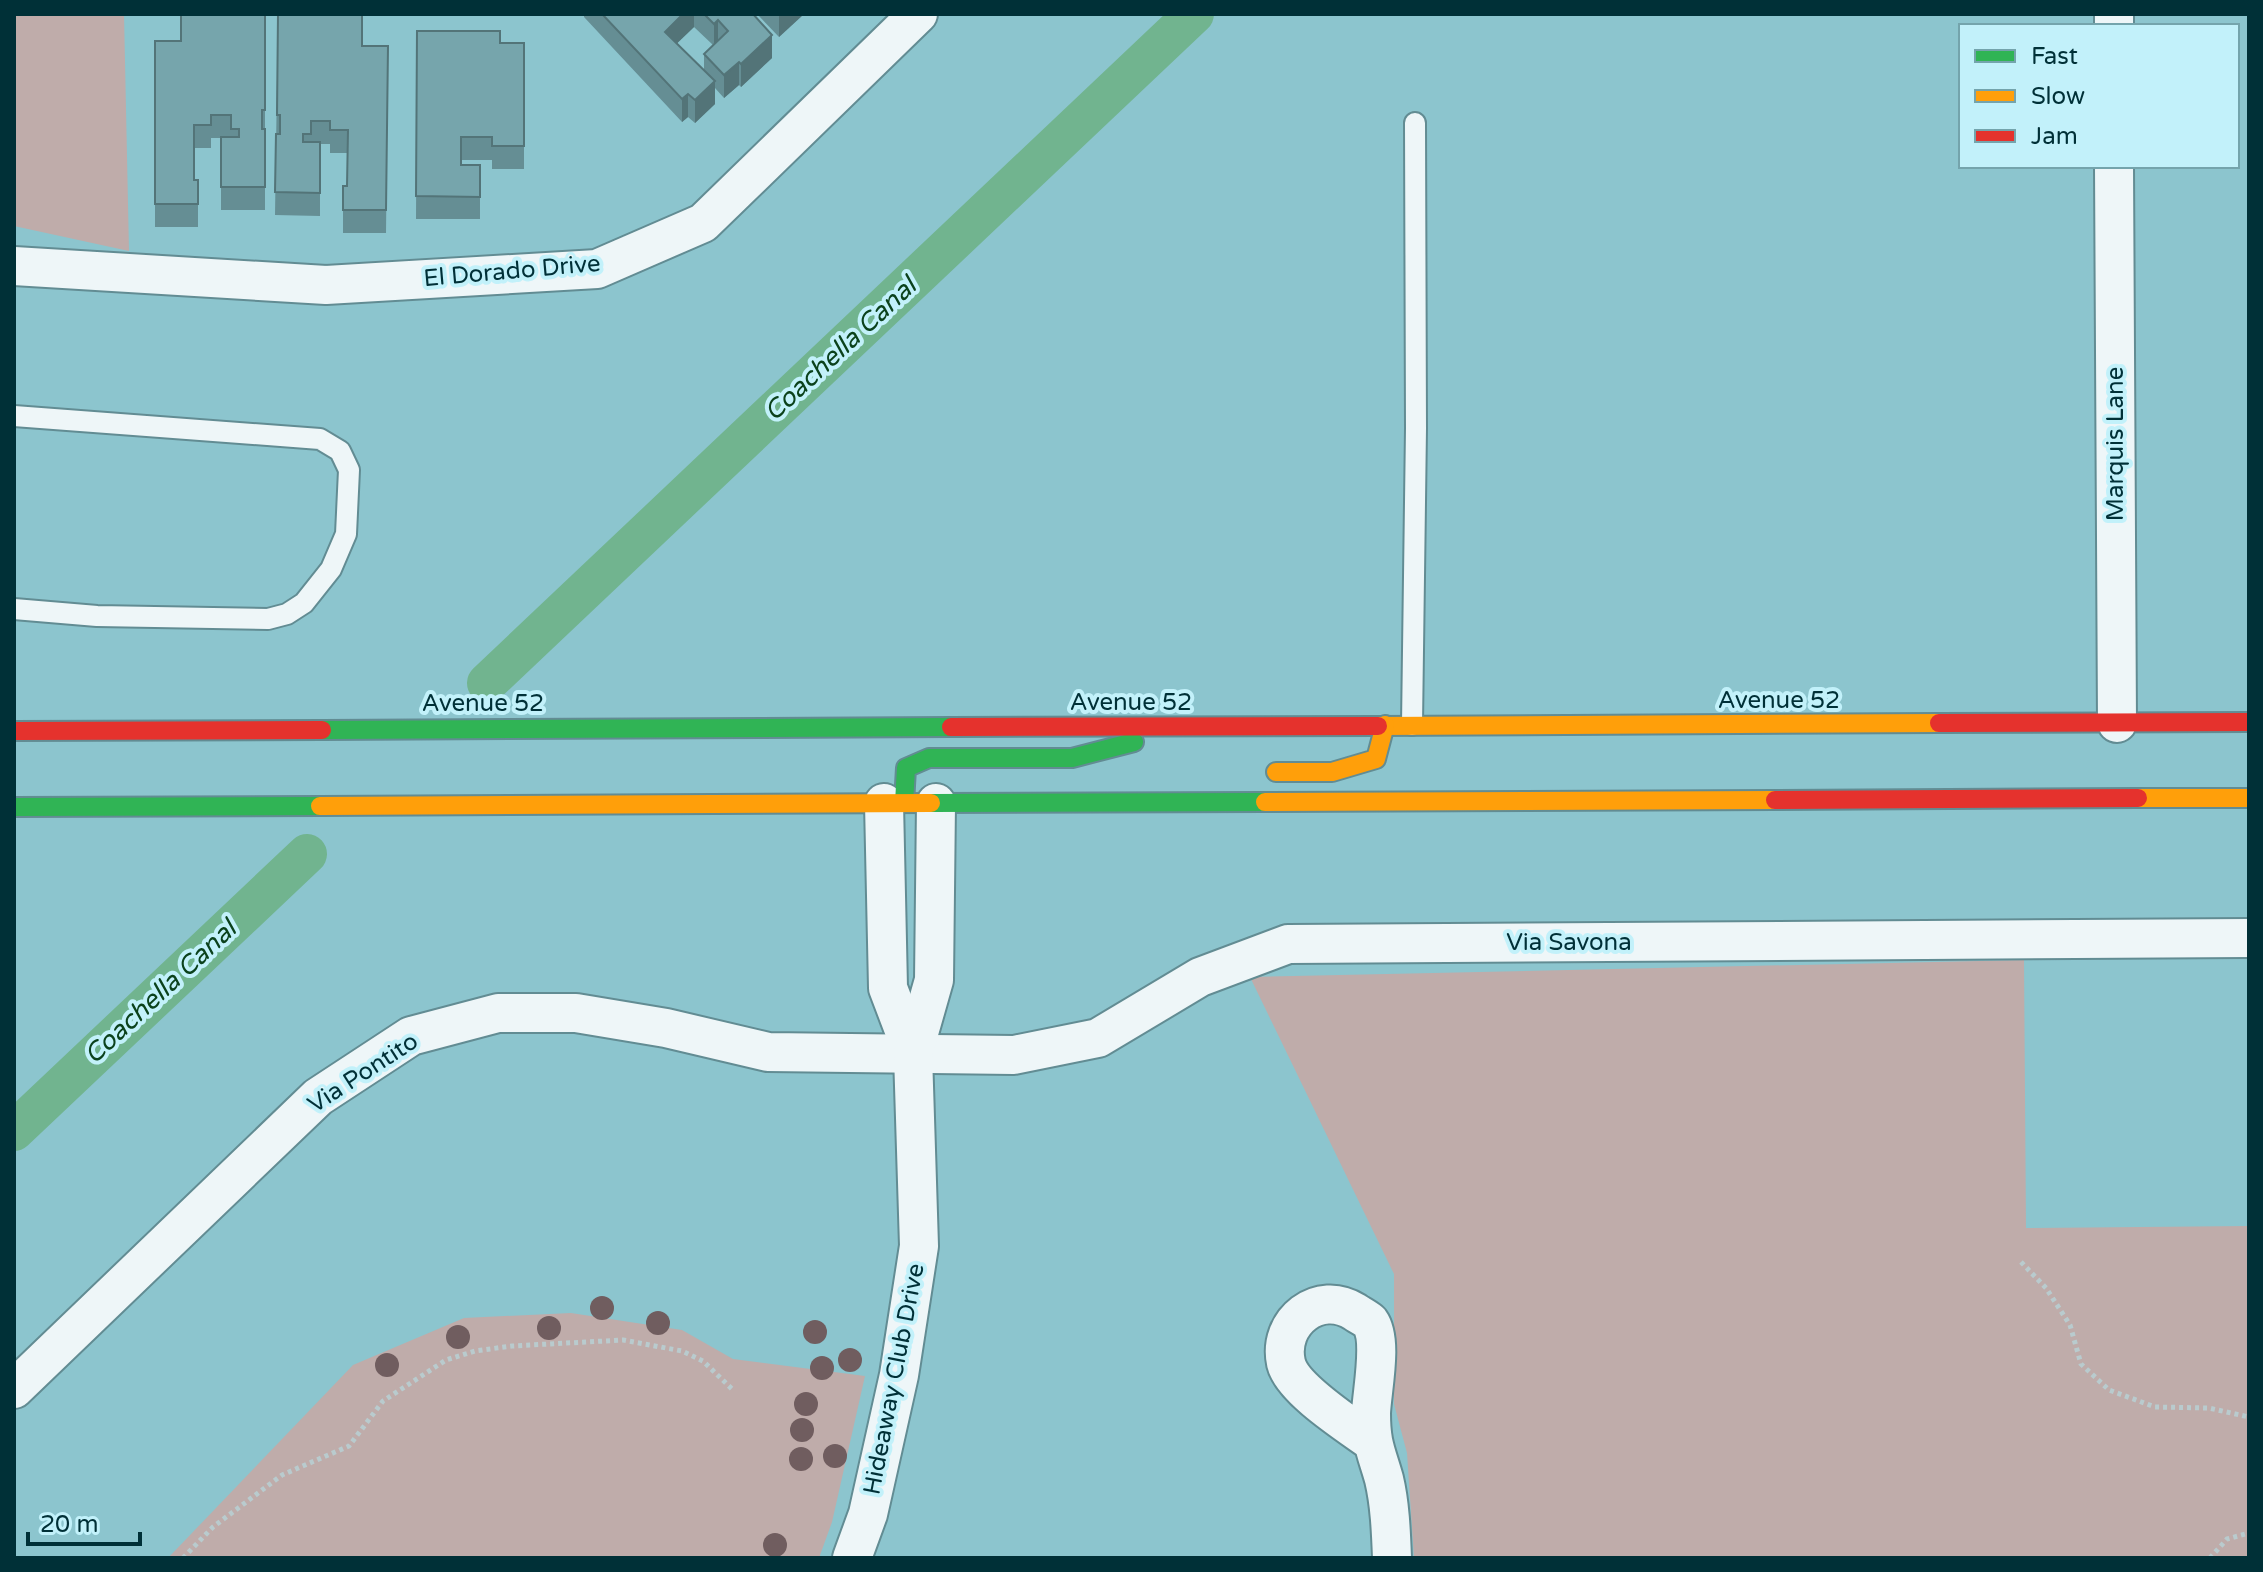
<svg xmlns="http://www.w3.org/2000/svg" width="2263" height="1572" font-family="'Varela Round',sans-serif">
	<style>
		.green { fill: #bfacaa }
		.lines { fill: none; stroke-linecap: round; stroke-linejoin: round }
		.canal { stroke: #71b48f; stroke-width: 40 }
		.lane-casing { stroke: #628c93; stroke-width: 24 }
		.street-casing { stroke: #628c93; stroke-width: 42 }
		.fast-casing { stroke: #628c93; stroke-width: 22 }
		.slow-casing { stroke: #628c93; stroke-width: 22 }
		.jam-casing { stroke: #628c93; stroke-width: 22 }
		.path { stroke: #b9cbce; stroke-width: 5; stroke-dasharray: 4 4; stroke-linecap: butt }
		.lane { stroke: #eef6f8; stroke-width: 20 }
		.street { stroke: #eef6f8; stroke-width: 38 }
		.fast { stroke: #30b455; stroke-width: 18 }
		.slow { stroke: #ff9f0a; stroke-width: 18 }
		.jam { stroke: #e5322d; stroke-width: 18 }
		.tree { fill: #705d5f }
		.wall { fill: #658e94; fill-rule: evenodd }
		.shaded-wall { fill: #537478 }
		.building { fill: #76a5ac; stroke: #537478; stroke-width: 2 }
		.labels { text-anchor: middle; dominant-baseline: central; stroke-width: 8; stroke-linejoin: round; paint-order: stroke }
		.street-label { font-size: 24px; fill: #003037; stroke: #c2f1fa }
		.water-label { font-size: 26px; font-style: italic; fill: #0b421c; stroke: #c2f1fa }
	</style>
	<rect width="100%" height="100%" fill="#8cc5ce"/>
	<!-- green -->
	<g class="green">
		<polygon points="14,14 124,14 129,251 14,226"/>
		<polygon points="2024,960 2026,1228 2249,1226 2249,1558 1414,1558 1407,1453 1394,1404 1394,1274 1250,977"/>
		<polygon points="571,1313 682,1330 733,1359 865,1376 832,1522 819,1558 168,1558 353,1365 464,1318"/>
	</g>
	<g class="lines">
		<!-- canal -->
		<g class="canal">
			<polyline points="487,683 1194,14"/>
			<polyline points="14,1131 307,854"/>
		</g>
		<!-- lane casing -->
		<g class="lane-casing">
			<g id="lane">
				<polyline points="14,416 320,439 340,451 349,470 346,534 331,569 304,603 287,614 268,619 97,616 14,609"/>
				<polyline points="1412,725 1416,428 1415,123"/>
			</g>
		</g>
		<!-- street casing -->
		<g class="street-casing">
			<g id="street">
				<polyline points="2114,14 2114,26"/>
				<polyline points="2114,166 2117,723"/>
				<polyline points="14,266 326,285 597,269 703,223 918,14"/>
				<polyline points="884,803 888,988 913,1054"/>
				<polyline points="14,1389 318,1097 411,1036 498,1013 576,1013 666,1028 768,1052 1014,1055 1098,1038 1200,977 1288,944 2249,938"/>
				<path d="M 1371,1441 C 1349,1425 1292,1389 1286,1363 C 1277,1322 1319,1289 1355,1312 C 1359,1315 1367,1319 1370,1322 C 1383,1340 1372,1390 1371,1413 C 1371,1444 1376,1451 1384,1479 C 1390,1504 1391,1532 1392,1558"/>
				<polyline points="852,1558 868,1514 899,1375 919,1246 913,1054 934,980 936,803"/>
			</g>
		</g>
		<!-- fast casing -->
		<g class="fast-casing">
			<g id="fast">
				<polyline points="322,730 951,727"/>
				<polyline points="904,803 906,768 929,758 1072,758 1134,742"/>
				<polyline points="931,803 1265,802"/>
				<polyline points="14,807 320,806"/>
			</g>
		</g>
		<!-- slow casing -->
		<g class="slow-casing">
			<g id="slow">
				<polyline points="1378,726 1939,723"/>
				<polyline points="1276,772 1332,772 1376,759 1385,725"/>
				<polyline points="2138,798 2249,798"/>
				<polyline points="1265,802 1775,800"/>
				<polyline points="320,806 931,803"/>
			</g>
		</g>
		<!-- jam casing -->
		<g class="jam-casing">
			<g id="jam">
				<polyline points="1939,723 2249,722"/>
				<polyline points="951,727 1378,726"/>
				<polyline points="14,731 322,730"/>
				<polyline points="1775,800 2138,798"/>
			</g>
		</g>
		<!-- path -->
		<g class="path">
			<polyline points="2021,1262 2046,1288 2070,1325 2081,1364 2109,1390 2155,1407 2209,1408 2249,1417"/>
			<polyline points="183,1558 213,1527 282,1475 349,1446 383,1401 446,1360 475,1351 512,1346 623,1340 682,1351 703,1361 732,1389"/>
			<polyline points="2210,1558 2227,1539 2249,1533"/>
		</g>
		<!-- lane -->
		<use href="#lane" class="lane"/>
		<!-- street -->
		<use href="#street" class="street"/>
		<!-- fast -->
		<use href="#fast" class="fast"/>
		<!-- slow -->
		<use href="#slow" class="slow"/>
		<!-- jam -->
		<use href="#jam" class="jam"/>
	</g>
	<!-- trees -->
	<g class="tree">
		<circle cx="602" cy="1308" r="12"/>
		<circle cx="658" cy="1323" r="12"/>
		<circle cx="549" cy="1328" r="12"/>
		<circle cx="815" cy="1332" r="12"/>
		<circle cx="458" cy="1337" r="12"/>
		<circle cx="850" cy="1360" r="12"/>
		<circle cx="387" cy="1365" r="12"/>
		<circle cx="822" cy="1368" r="12"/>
		<circle cx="806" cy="1404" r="12"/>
		<circle cx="802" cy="1430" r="12"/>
		<circle cx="835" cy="1456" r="12"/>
		<circle cx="801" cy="1459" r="12"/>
		<circle cx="775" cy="1545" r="12"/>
	</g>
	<!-- wall -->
	<g class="wall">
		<polygon points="265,14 265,210 221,210 221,138 211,138 211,148 194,148 194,180 198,180 198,227 155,227 155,41 181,41"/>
		<polygon points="278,14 362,46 388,46 386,233 343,233 343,186 347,186 348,153 330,153 330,144 320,144 320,216 275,215"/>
		<path d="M 584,14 L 753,14 L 772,58 L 741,87 L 739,85 L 724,98 L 715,88 L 715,104 L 695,123 L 688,117 L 682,122 L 584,17 ZM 694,27 L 713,45 L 704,54 L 704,70 L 677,43 Z"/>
		<polygon points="757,14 804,14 779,37"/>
		<polygon points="417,31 500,43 524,43 524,169 492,169 492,160 461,160 461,165 480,165 480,219 416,219"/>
	</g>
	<!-- shaded-wall -->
	<g class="shaded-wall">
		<polygon points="683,14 694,14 694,27 665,55 665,32"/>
		<polygon points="779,14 804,14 779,37"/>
		<polygon points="718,20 718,43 714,47 714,24"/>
		<polygon points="772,35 772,58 741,87 741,64"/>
		<polygon points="739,62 739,85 724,98 724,75"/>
		<polygon points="715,81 715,104 695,123 695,100"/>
		<polygon points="688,94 688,117 682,122 682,99"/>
	</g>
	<!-- building -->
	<g class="building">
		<polygon points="181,14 265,14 265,110 262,110 262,129 265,129 265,187 221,187 221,137 239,137 239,129 231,129 231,115 211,115 211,125 194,125 194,180 198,180 198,204 155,204 155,41 181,41"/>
		<polygon points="278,14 362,14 362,46 388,46 386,210 343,210 343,186 347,186 348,130 330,130 330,121 311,121 311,134 303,134 303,142 320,142 320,193 275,192 276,134 280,134 280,115 277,115"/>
		<polygon points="602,14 683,14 665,32 715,81 695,100 688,94 682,99"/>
		<polygon points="704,14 753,14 772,35 741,64 739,62 724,75 704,54 728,31 718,20 714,24"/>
		<polygon points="417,31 500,31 500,43 524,43 524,146 492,146 492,137 461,137 461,165 480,165 480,197 416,196"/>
	</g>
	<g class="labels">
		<!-- street labels -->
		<g class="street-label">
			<text transform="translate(512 271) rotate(-5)">El Dorado Drive</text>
			<text transform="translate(2115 444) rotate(-90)">Marquis Lane</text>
			<text x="1779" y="700">Avenue 52</text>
			<text x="1131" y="702">Avenue 52</text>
			<text x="483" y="703">Avenue 52</text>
			<text x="1569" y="942">Via Savona</text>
			<text transform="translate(363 1073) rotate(-33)">Via Pontito</text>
			<text transform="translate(894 1379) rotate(-79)">Hideaway Club Drive</text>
		</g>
		<!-- water labels -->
		<g class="water-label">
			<text transform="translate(840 349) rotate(-43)">Coachella Canal</text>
			<text transform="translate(160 992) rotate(-43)">Coachella Canal</text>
		</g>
	</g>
	<!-- border -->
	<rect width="2263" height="1572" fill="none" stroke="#003037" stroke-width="32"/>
	<!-- legend -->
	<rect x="1959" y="24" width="280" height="144" fill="#c2f1fa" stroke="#74a4ac" stroke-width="2"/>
	<rect x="1975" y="50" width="40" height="12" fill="#30b455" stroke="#74a4ac" stroke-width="2"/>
	<text x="2031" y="64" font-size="24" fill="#003037">Fast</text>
	<rect x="1975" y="90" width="40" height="12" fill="#ff9f0a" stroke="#74a4ac" stroke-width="2"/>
	<text x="2031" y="104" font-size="24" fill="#003037">Slow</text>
	<rect x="1975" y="130" width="40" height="12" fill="#e5322d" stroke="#74a4ac" stroke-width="2"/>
	<text x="2031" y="144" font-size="24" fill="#003037">Jam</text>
	<!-- scale -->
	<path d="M28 1532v12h112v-12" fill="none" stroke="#003037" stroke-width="4"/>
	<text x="40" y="1532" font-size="24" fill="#003037" stroke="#c2f1fa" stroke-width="6" paint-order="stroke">20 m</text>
</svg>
